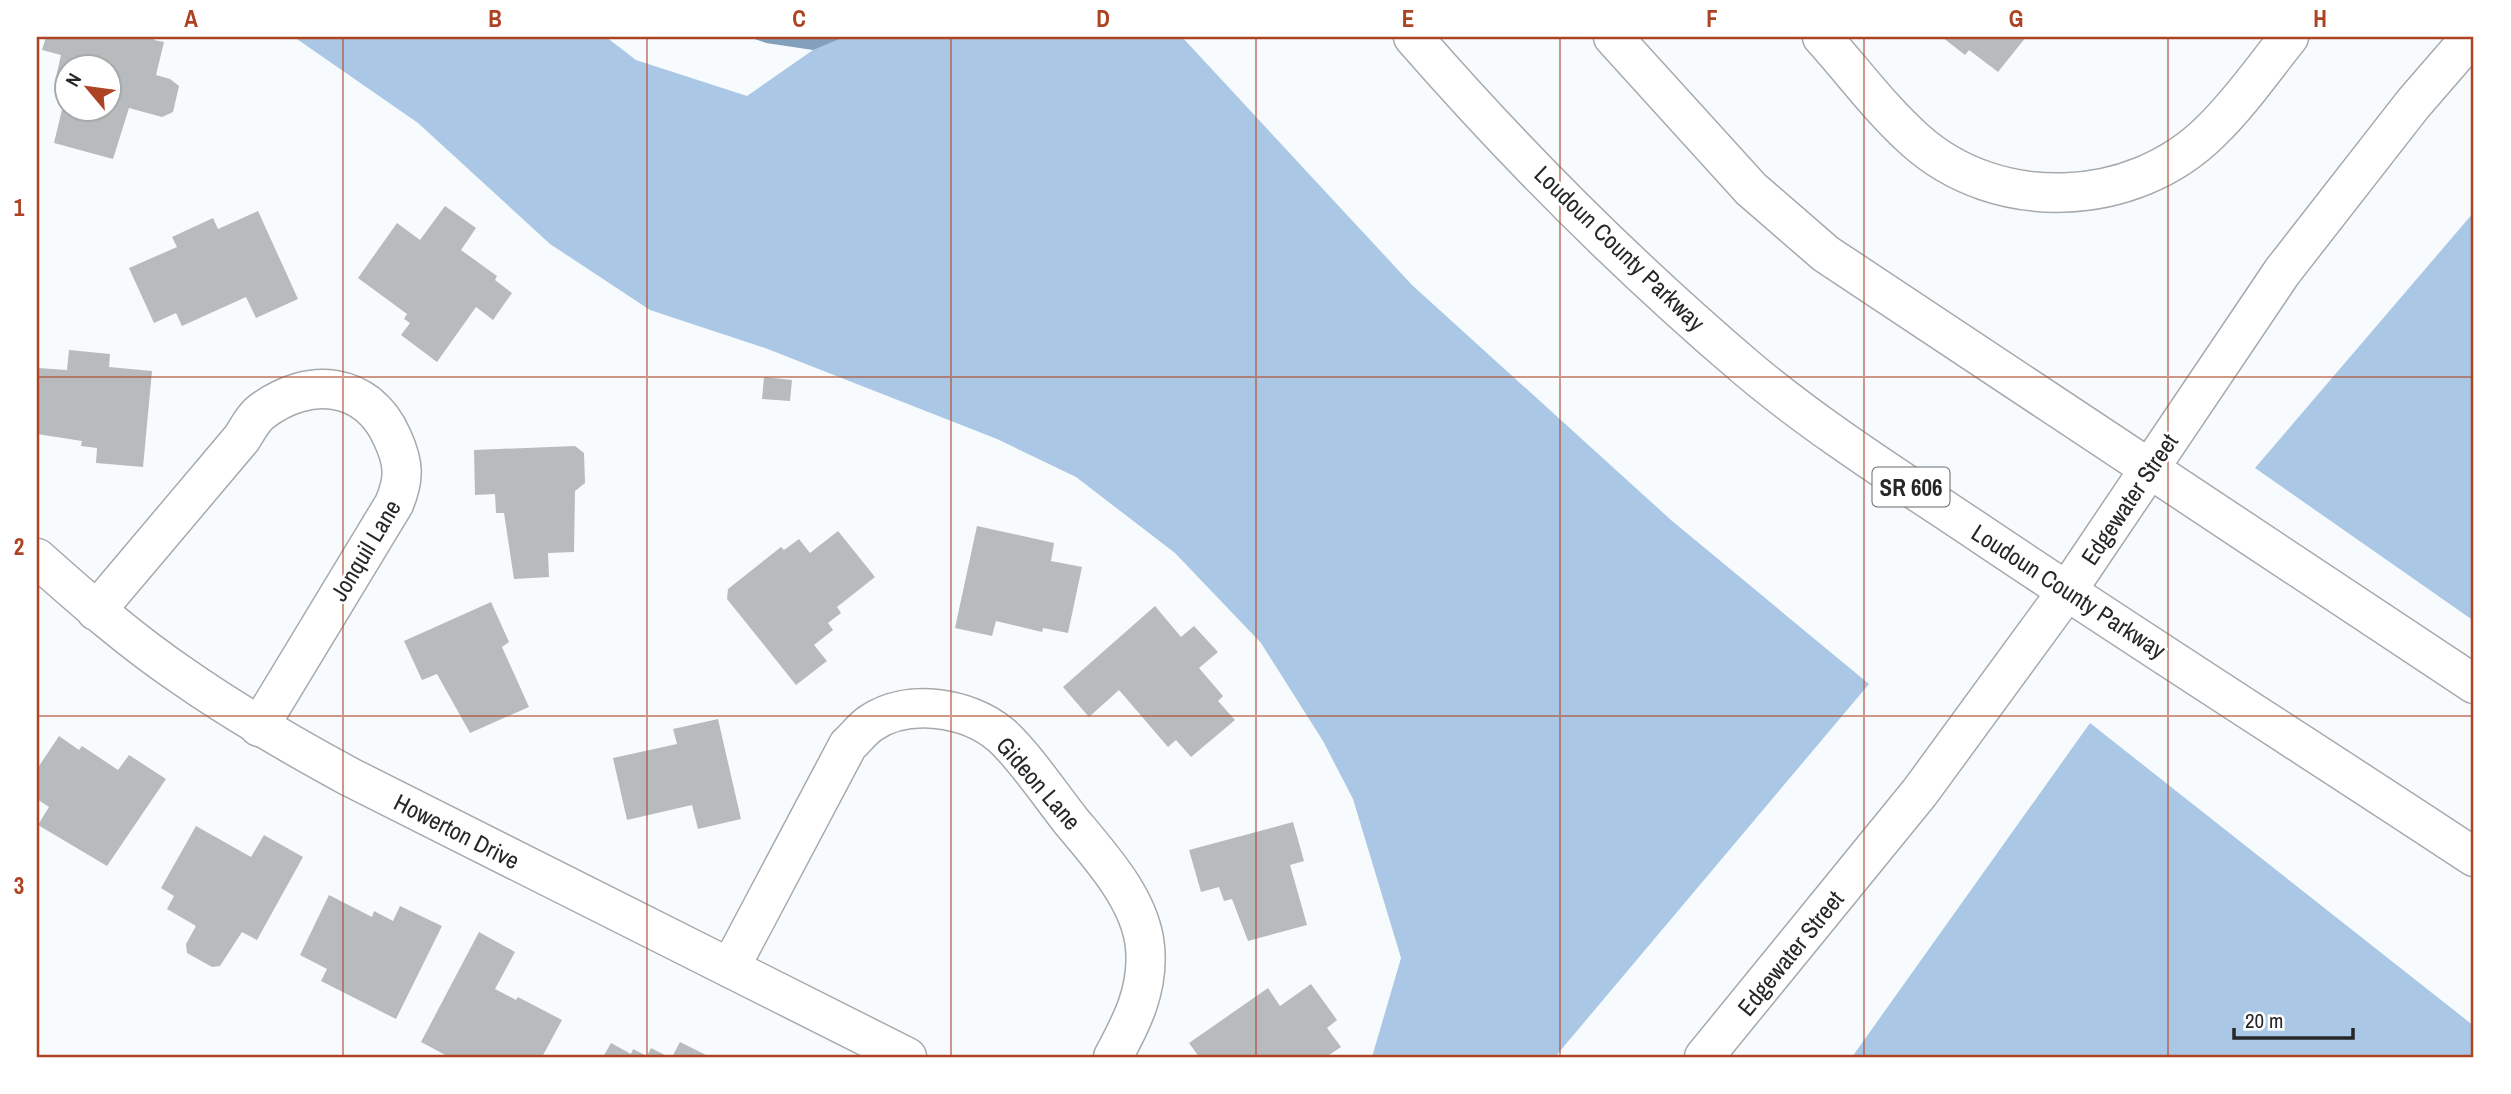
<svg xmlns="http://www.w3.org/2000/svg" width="2511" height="1094" font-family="'Archivo Narrow',sans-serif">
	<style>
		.forest { fill: #aac8e5 }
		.water { fill: #82a0bc }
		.building { fill: #b7bbbe; fill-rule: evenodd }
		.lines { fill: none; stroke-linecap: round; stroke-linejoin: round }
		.minor-casing { stroke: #a7aaad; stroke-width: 41 }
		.major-casing { stroke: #a7aaad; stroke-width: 41 }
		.minor { stroke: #fff; stroke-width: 38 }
		.major { stroke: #fff; stroke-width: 38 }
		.grid { fill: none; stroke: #ac4423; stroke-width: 2; stroke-opacity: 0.55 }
		.labels { text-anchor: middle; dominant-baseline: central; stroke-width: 5; stroke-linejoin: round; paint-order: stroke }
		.shield { fill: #fff; stroke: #676868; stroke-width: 2 }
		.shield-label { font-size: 23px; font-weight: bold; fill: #262728 }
		.street-label { font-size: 24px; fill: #262728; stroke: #fff }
		.neatline { fill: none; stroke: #ac4423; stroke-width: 2.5 }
		.grid-label { font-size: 23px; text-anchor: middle; font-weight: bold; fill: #ac4423 }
	</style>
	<rect width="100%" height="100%" fill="#f7fbfe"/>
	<!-- forest -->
	<g class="forest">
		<polygon points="294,37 606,37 636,60 747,96 813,50 824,37 1182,37 1412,285 1671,520 1869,684 1555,1057 1372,1057 1401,958 1353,799 1323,741 1261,643 1175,553 1076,477 997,439 765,348 650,310 550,244 418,123"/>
		<polygon points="2474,212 2474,621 2255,468"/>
		<polygon points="2090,723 2474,1026 2474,1057 1852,1057"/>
	</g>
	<!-- water -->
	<polygon class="water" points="749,37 844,37 813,50 766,43"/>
	<!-- building -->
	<g class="building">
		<path d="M 46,37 L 155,37 L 154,40 L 164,42 L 156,75 L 170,79 L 179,86 L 173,112 L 162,117 L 129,108 L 113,159 L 54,143 L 65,97 L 58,95 L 63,79 L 56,77 L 61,55 L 42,50 ZM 66,66 L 108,66 L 108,108 L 66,108 Z"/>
		<polygon points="1942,37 2026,37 1998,72 1969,50 1965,55"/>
		<polygon points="445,206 476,228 461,250 497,276 495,280 512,293 493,320 476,307 437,362 401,335 410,323 404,319 407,314 358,278 397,223 420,240"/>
		<polygon points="258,211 298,299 256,318 246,297 182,326 176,313 154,323 129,268 177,247 172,237 213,218 218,229"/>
		<polygon points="69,350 110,354 109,367 152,371 143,467 96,463 97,448 81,446 82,441 37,434 38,368 67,370"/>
		<polygon points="764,377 792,380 790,401 762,399"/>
		<polygon points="575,446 584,453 585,483 575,491 574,552 548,553 549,577 514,579 504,513 496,513 495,494 475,495 474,450"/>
		<polygon points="977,526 1054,543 1051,561 1082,567 1068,633 1043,628 1042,632 996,621 992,636 955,628"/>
		<polygon points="838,531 875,577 837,607 841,613 828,623 833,630 814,645 827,661 796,685 727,599 728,589 781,547 784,550 799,539 810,553"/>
		<polygon points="491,602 509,642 502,647 529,707 470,733 437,674 422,680 404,641"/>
		<polygon points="1155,606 1181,637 1194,626 1218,652 1199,668 1223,696 1218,701 1235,720 1191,757 1176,740 1168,747 1119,690 1089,717 1063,687"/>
		<polygon points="718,719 741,819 698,829 692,805 627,820 613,758 677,744 673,729"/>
		<polygon points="59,736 79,750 82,746 118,770 129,755 166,779 107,866 38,825 49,807 37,799 37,769"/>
		<polygon points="1293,822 1304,861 1290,865 1307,925 1248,941 1232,899 1224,901 1219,887 1201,892 1189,850"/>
		<polygon points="196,826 251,857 264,835 303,857 257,940 242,932 220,966 212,967 187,953 186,944 196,926 167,909 174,896 161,888"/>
		<polygon points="329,895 372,917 374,911 393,921 400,906 442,926 396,1019 321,981 327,969 300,955"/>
		<polygon points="479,932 515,952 495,989 516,1000 518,997 562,1020 542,1057 449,1057 421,1042"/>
		<polygon points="1311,984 1337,1020 1327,1028 1341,1047 1326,1057 1199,1057 1189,1043 1268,988 1280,1006"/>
		<polygon points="680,1042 710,1057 672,1057"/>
		<polygon points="611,1043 631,1054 633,1049 647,1056 651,1048 669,1057 603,1057"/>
	</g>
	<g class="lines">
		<!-- minor casing -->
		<g class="minor-casing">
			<g id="minor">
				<path d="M 1822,37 C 1852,70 1881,110 1915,140 C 1997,214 2133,209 2211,131 C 2240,103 2264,68 2289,37"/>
				<path d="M 37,558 C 84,600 132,642 184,677 C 237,714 293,746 350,777 L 907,1057"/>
				<path d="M 96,611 L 242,438 C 247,430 253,418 261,412 C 308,376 367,381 392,437 C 404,463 405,478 394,504 L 259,727"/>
				<path d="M 730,968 L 848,745 C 856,738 863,728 871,723 C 908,698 968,707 1001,735 C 1022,753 1052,797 1071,821 C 1100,856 1141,900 1145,947 C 1149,989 1132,1022 1113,1057"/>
				<polyline points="1704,1057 1920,792 2067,591 2282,272 2413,104 2471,37"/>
			</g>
		</g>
		<!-- major casing -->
		<g class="major-casing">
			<g id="major">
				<path d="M 1413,37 C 1516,155 1629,268 1749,370 C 1823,432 1907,484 1987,538 C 2148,646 2312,750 2474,857"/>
				<polyline points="1613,37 1751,189 1826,254 2474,684"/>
			</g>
		</g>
		<!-- minor -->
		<use href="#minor" class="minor"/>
		<!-- major -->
		<use href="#major" class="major"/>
	</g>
	<!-- grid -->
	<path class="grid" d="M 343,37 L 343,1057M 647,37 L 647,1057M 951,37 L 951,1057M 1256,37 L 1256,1057M 1560,37 L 1560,1057M 1864,37 L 1864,1057M 2168,37 L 2168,1057M 37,377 L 2474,377M 37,716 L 2474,716"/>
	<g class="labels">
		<!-- shield labels -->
		<rect class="shield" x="1872.5" y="467.5" width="77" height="39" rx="5"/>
		<g class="shield-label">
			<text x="1911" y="487">SR 606</text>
		</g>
		<!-- street labels -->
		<g class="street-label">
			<text transform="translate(1620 248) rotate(44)">Loudoun County Parkway</text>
			<text transform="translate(2129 499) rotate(-56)">Edgewater Street</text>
			<text transform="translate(365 550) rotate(-59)">Jonquil Lane</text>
			<text transform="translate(2069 591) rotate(33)">Loudoun County Parkway</text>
			<text transform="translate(1039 783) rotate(49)">Gideon Lane</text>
			<text transform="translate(457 831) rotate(27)">Howerton Drive</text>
			<text transform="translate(1790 953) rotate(-51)">Edgewater Street</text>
		</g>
	</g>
	<!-- border -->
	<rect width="2511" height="1094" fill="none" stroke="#ffffff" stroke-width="77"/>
	<!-- north arrow -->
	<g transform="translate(88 88) rotate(299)"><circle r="33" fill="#ffffff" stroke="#a8a9a9" stroke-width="2"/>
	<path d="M0-5L12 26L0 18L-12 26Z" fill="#ac4423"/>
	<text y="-10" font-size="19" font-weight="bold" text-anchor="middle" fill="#262728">N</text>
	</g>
	<!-- scale -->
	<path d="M2234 1028v10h119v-10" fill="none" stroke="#262728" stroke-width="3.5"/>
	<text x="2245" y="1028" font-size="21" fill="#262728" stroke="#ffffff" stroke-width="5" paint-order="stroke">20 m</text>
	<rect x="38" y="38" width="2434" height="1018" class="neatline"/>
	<g class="grid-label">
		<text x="191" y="27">A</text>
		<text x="495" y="27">B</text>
		<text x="799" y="27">C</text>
		<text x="1103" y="27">D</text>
		<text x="1408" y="27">E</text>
		<text x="1712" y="27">F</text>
		<text x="2016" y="27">G</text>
		<text x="2320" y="27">H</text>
		<text x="19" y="216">1</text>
		<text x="19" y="555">2</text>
		<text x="19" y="894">3</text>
	</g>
</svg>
